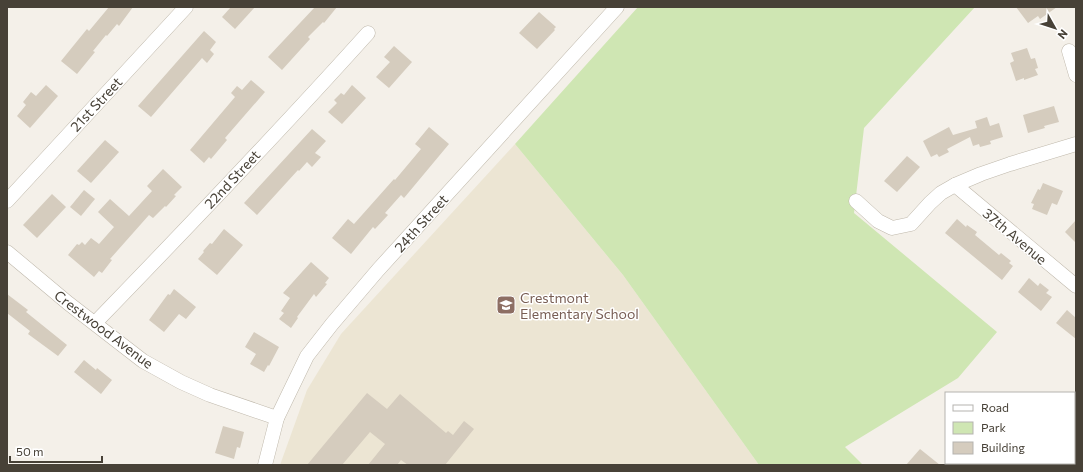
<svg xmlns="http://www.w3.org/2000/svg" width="1083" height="472" font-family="Commissioner,sans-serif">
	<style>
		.education { fill: #ece5d3 }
		.green { fill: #cfe6b3 }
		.building { fill: #d5ccbe }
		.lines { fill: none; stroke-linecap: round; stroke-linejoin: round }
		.street-casing { stroke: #bfb8ab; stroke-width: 15 }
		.street { stroke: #fff; stroke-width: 14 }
		.labels { text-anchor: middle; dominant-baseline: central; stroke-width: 3; stroke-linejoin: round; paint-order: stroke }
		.street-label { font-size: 14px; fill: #474137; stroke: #fff }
		.education-label { font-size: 14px; fill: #785e54; stroke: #fff; text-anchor: start }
	</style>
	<rect width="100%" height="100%" fill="#f4f0e9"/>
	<!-- education -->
	<polygon class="education" points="515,144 623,275 759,465 280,465 307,390 341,334"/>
	<!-- green -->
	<polygon class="green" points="638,7 975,7 864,128 854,213 997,332 958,378 845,447 863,465 759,465 623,275 515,144"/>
	<!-- building -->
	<g class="building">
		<polygon points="109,7 133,7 119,26 117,24 107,36 106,35 93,51 95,52 77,74 61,61 87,29 89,31"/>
		<polygon points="231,7 255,7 235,29 222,17"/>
		<polygon points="315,7 337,7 324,23 323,22 308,37 310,39 282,70 268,57"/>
		<polygon points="1016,7 1057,7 1040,19 1038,16 1028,23"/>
		<polygon points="539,12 556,27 554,29 555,30 537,49 519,33"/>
		<polygon points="204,31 216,42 210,50 214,54 207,63 202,58 151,117 138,106"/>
		<polygon points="394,46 412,62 389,88 376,77 390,62 384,57"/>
		<polygon points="1027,48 1031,59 1035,58 1038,68 1035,69 1038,75 1024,80 1024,78 1016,81 1010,63 1014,61 1011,53"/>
		<polygon points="251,80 265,92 225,138 227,140 211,159 209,157 204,163 190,150 235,97 231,93 237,86 242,90"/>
		<polygon points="46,85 58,96 30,128 17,116 26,105 23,102 31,92 36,96"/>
		<polygon points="352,85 366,98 342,124 328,112 337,103 334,100 341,93 344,95"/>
		<polygon points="1054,106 1059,122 1044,126 1045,128 1028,133 1023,115"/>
		<polygon points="987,117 990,126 999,123 1003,137 990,141 991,144 980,147 979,144 973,146 970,137 947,149 949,152 939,157 937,154 931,157 923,141 949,127 953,135 977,128 975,121"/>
		<polygon points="429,127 449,144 404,198 401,195 385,213 388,215 375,229 373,227 351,254 332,238 348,219 354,224 394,179 395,180 421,149 415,144"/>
		<polygon points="312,129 326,141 315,153 321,157 312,167 307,162 299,171 298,170 257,215 244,203"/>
		<polygon points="105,140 119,152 91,183 77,171"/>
		<polygon points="907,156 920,167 897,192 884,181"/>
		<polygon points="163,169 182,187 174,195 176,196 166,207 165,206 153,218 149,215 110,259 112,260 102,273 99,271 94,277 68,255 77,244 79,245 82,242 85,245 91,238 99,244 114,227 98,212 110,199 129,216 152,191 147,186"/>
		<polygon points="1043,183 1063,191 1057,205 1052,203 1047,215 1032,209 1034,204 1031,203 1038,189 1040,190"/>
		<polygon points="84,190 95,199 81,216 70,207"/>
		<polygon points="52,194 66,207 37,238 23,225"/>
		<polygon points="957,219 966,227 967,225 977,232 975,235 999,255 1001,253 1011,261 1009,263 1013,266 1002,280 945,233"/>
		<polygon points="1076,220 1076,243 1065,232"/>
		<polygon points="224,229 243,245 217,275 198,259 204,252 203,251 210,243 212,244"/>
		<polygon points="311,262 329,278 325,283 327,284 316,297 314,294 297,317 298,318 291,328 279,319 284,313 281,311 290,298 283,293"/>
		<polygon points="1029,278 1038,286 1040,283 1049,290 1046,293 1052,297 1041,311 1018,292"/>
		<polygon points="174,289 196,307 186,319 179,314 164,332 149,320 168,294 170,295"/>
		<polygon points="7,294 28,310 26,312 67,345 58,356 28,334 30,331 7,313"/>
		<polygon points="1067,310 1076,318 1076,339 1056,323"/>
		<polygon points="254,332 279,347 269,366 268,365 264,372 250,364 256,354 245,347"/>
		<polygon points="84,360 96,370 97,368 112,380 101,394 74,372"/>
		<polygon points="367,393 387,409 400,394 446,433 448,431 453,435 464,421 474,429 445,465 408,465 401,460 397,465 368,465 385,444 370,432 342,465 307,465"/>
		<polygon points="223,426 244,432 240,448 237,447 234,459 215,453"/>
		<polygon points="920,449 940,465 906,465"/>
	</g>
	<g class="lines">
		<!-- street casing -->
		<g class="street-casing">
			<g id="street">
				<polyline points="1069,51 1076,75"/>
				<polyline points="955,185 1076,286"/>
				<polyline points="7,201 186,7"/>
				<polyline points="856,201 878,221 892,228 911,224 930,203 941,193 955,185 981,174 1010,164 1076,144"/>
				<polyline points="7,252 68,303 143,361 181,382 210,395 277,418"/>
				<path d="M 95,323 C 187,228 279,132 368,33"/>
				<polyline points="265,465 277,418 307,356 332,324 378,270 617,7"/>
			</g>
		</g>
		<!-- street -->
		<use href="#street" class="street"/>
	</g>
	<!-- icons -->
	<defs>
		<g id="school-square" transform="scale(1)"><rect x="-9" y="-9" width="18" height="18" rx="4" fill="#8d6e63" stroke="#fff"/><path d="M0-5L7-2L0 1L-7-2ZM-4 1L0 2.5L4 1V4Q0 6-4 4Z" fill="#fff"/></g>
	</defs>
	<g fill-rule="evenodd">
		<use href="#school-square" x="506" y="305"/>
	</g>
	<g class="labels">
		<!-- street labels -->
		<g class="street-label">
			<text transform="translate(96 104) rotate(-47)">21st Street</text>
			<text transform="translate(232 179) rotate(-47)">22nd Street</text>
			<text transform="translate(421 223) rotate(-48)">24th Street</text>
			<text transform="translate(1015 236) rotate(40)">37th Avenue</text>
			<text transform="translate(104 329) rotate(37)">Crestwood Avenue</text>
		</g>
		<!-- education labels -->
		<g class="education-label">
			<text x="520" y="297">Crestmont<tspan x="520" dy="16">Elementary School</tspan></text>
		</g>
	</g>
	<!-- border -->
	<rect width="1083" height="472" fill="none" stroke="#474137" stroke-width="16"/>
	<!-- legend -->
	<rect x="945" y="392" width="130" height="72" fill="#ffffff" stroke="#b5b3af"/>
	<rect x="953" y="405" width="20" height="6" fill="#ffffff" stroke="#b5b3af"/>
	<text x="981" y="412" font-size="12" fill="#474137">Road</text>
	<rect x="953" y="422" width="20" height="12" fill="#cfe6b3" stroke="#b5b3af"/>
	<text x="981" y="432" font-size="12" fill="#474137">Park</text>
	<rect x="953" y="442" width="20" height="12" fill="#d5ccbe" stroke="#b5b3af"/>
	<text x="981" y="452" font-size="12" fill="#474137">Building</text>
	<!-- north arrow -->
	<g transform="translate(1055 28) rotate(129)" stroke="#ffffff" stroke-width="3" paint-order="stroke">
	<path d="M0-3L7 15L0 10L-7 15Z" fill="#474137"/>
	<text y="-6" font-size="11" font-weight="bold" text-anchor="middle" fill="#474137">N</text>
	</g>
	<!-- scale -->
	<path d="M10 456v6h92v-6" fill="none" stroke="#474137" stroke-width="2"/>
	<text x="16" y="456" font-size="12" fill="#474137" stroke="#ffffff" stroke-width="3" paint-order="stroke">50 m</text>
</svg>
